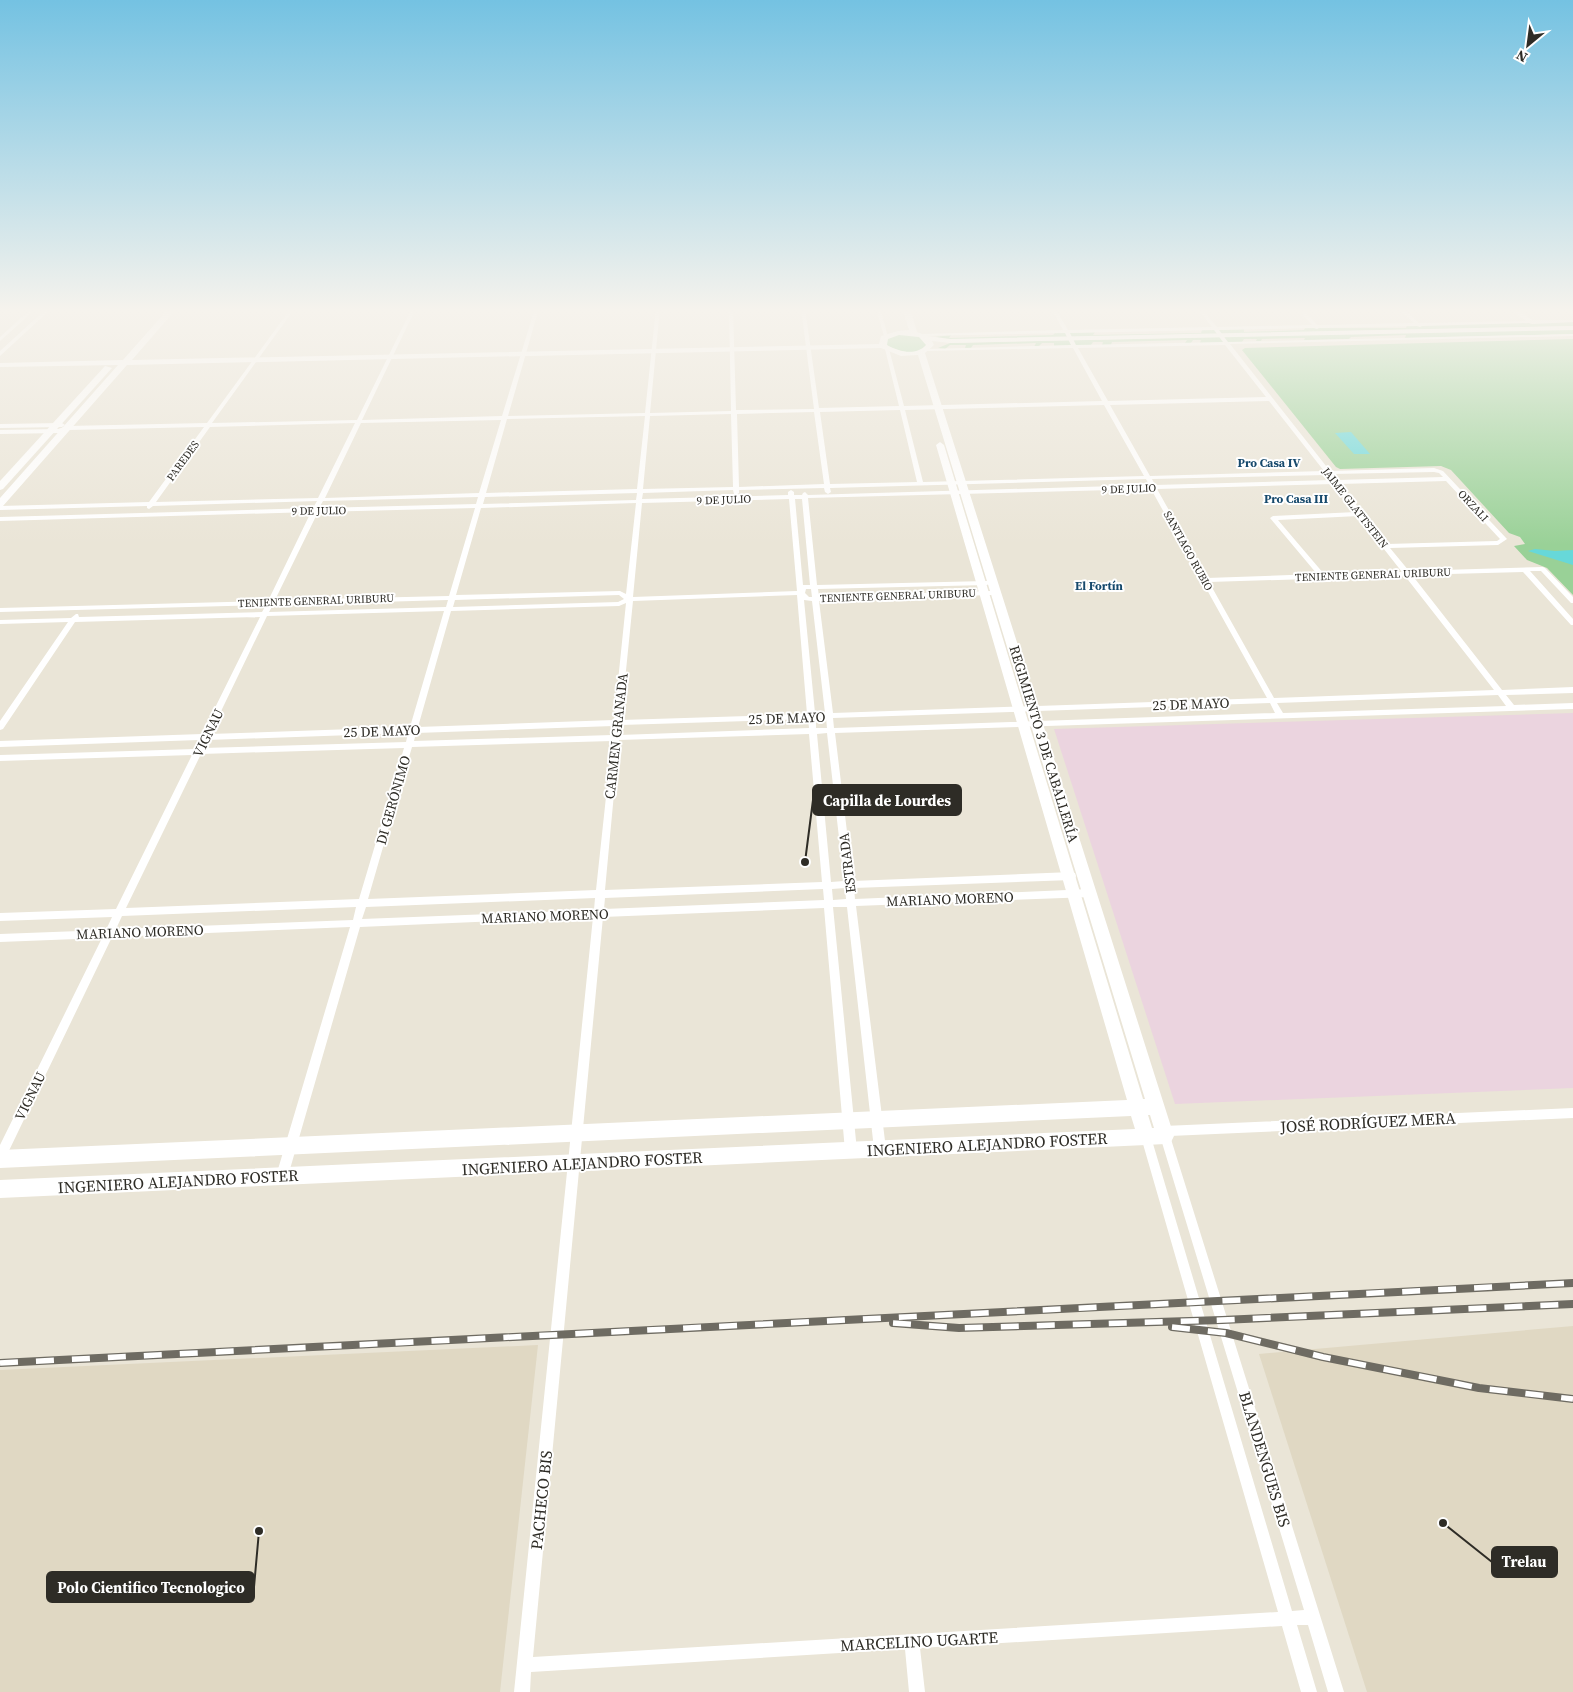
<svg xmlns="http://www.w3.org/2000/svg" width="1573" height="1692" font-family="'Source Serif 4',serif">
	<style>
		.commercial { fill: #ebd4df }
		.built { fill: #e0d8c3 }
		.green { fill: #99d197 }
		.water { fill: #67d8d9 }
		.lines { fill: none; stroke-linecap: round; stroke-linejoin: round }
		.street { fill: #fff; fill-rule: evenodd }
		.secondary { fill: #fff; fill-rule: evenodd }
		.rail-casing { stroke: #6e6b62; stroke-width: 8 }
		.rail { stroke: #fff; stroke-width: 5.5; stroke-dasharray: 18; stroke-linecap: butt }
		.labels { text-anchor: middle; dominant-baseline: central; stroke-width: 4; stroke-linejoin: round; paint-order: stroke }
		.far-street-label { font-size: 11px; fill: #2e2c26; stroke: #fff }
		.far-neighbourhood-label { font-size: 12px; font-weight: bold; fill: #16496c; stroke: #fff }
		.street-label { font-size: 14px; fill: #2e2c26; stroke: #fff }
		.near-street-label { font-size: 16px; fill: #2e2c26; stroke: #fff }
		.leader { fill: none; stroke: #2e2c26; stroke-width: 2 }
		.callout-dot { fill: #2e2c26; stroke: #fff; stroke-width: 2 }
		.callout { fill: #2e2c26; stroke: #2e2c26; stroke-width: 2 }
		.callout-label { font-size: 15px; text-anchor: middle; font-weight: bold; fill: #fff }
	</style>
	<rect width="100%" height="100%" fill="#eae5d7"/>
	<!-- commercial -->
	<polygon class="commercial" points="1573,713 1573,1088 1175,1104 1054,729"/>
	<!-- built -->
	<g class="built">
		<polygon points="1573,1326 1573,1692 1367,1692 1259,1354"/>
		<polygon points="538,1345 500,1692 0,1692 0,1370"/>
	</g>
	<!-- green -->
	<g class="green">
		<polygon points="1573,322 1573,326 950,340 935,337 951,335 949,338 1053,335 1055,333 1095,332 1093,335 1201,333 1202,330 1244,329 1244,332 1304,330 1305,328 1406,328 1407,325"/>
		<polygon points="1573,329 1573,334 1405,338 1406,335 1351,337 1349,339 1304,340 1305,338 1262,339 1261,341 1256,341 1257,339 1244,339 1242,342 1200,343 1201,340 1193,340 1191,343 1185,343 1187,340 1112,342 1111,345 1102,345 1103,342 1093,342 1091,345 1054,346 1054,343 1042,343 1039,346 1034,347 1036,343 973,345 971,348 965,348 966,345 950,345 945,349 938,348 950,343"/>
		<path d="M 901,334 L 921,337 L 927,345 C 916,357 900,352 886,345 L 887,338 Z"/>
		<polygon points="1573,339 1573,595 1547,568 1527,560 1514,546 1525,544 1520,537 1509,533 1451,470 1441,466 1340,469 1336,467 1242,350 1245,348"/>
	</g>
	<!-- water -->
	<g class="water">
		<polygon points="1351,432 1370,454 1354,454 1335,433"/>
		<polygon points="1535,549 1555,551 1573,550 1573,565 1528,551"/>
	</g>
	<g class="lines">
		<!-- street -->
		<g class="street">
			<polygon points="0,308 25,308 23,309 0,309"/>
			<polygon points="32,308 37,308 0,341 0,337"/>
			<polygon points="47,308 52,308 0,356 0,351"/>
			<path d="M 291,308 L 295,308 L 212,423 L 357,420 L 412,308 L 416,308 L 362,420 L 502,416 L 535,308 L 539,308 L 508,416 L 645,413 L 656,308 L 660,308 L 650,413 L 731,411 L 729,308 L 733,308 L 736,410 L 814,409 L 801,308 L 805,308 L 819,408 L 899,406 L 885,349 L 887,348 L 889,349 L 904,406 L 1102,401 L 1073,348 L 926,351 L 924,350 L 926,349 L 1071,345 L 1065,333 L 921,336 L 919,335 L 921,334 L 1063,330 L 1051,308 L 1055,308 L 1068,330 L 1212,327 L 1197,308 L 1201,308 L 1217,327 L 1312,325 L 1297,308 L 1302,308 L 1317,325 L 1414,323 L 1398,308 L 1403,308 L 1419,323 L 1526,321 L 1510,308 L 1515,308 L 1532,320 L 1573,320 L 1573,322 L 1532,324 L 1529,323 L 1422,326 L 1420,327 L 1417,326 L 1319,328 L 1317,329 L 1314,328 L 1219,330 L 1228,342 L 1573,334 L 1573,336 L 1230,344 L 1330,471 L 1434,468 L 1443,471 L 1507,539 L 1498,545 L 1390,548 L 1409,571 L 1543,567 L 1545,568 L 1573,597 L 1573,603 L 1571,603 L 1541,571 L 1530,571 L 1573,619 L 1573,625 L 1571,625 L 1523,572 L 1412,575 L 1502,690 L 1573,687 L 1573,693 L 1506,695 L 1514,705 L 1573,703 L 1573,709 L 835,733 L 853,881 L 1072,872 L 1075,873 L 1076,876 L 1075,879 L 1072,880 L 854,888 L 855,899 L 1090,889 L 1093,890 L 1095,893 L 1093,896 L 1090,897 L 856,906 L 886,1149 L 884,1153 L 880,1154 L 876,1153 L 874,1149 L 847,907 L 833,907 L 857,1151 L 855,1155 L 851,1157 L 847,1155 L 845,1151 L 824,908 L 603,917 L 533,1657 L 1278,1612 L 1141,1137 L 1142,1133 L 1146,1132 L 1150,1133 L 1151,1137 L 1292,1611 L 1304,1610 L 1160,1136 L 1159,1131 L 1160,1127 L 1164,1126 L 1573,1108 L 1573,1118 L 1170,1136 L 1344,1692 L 1328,1692 L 1308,1625 L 1297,1625 L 1317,1692 L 1301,1692 L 1282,1626 L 920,1648 L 925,1692 L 909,1692 L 905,1649 L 531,1672 L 530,1692 L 514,1692 L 593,917 L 360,927 L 288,1176 L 286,1180 L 282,1182 L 278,1180 L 276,1176 L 350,927 L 112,937 L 4,1161 L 0,1163 L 0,1145 L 102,938 L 0,942 L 0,934 L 106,930 L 112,917 L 0,921 L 0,913 L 116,909 L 192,755 L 0,761 L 0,755 L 195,749 L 199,740 L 0,747 L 0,741 L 202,734 L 260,617 L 75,622 L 3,729 L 0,730 L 0,721 L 68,622 L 0,624 L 0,620 L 71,618 L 76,614 L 78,614 L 79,617 L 262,612 L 266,605 L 0,612 L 0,608 L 268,601 L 311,512 L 0,521 L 0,517 L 313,508 L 317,501 L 153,506 L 149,509 L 147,508 L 147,506 L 0,510 L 0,506 L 149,502 L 204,427 L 68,430 L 59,433 L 0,434 L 0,430 L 58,429 L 67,426 L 207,423 ZM 1214,330 L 1223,342 L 1076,345 L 1070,333 ZM 1225,345 L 1266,397 L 1108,401 L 1078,348 ZM 1269,401 L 1324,471 L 1150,476 L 1110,405 ZM 1104,405 L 1144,476 L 923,482 L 905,410 ZM 900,410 L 917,482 L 830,484 L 820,412 ZM 814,412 L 824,484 L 739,487 L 737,414 ZM 731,414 L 733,487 L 643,489 L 650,416 ZM 645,416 L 637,489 L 486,493 L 507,419 ZM 501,420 L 479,493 L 325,498 L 361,423 ZM 355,423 L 318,498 L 156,502 L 210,427 ZM 1434,472 L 1439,473 L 1443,477 L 1337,480 L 1332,474 ZM 1326,475 L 1331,480 L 1155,485 L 1152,479 ZM 1146,479 L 1149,485 L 808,495 L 805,492 L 803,493 L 802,495 L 794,495 L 794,492 L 791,490 L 788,492 L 788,495 L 642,499 L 643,493 L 733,490 L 734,494 L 736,495 L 739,493 L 739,490 L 824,488 L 825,492 L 828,494 L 831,492 L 830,488 ZM 1446,481 L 1500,539 L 1497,541 L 1387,544 L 1340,484 ZM 1333,484 L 1356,512 L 1273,516 L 1270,518 L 1317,574 L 1207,578 L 1157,489 ZM 1151,489 L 1267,698 L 833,713 L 819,601 L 991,595 L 994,593 L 991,591 L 819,596 L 818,589 L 987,585 L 990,583 L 987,581 L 817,585 L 808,498 ZM 637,493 L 636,500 L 483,504 L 485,497 ZM 478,497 L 476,504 L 319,508 L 323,501 ZM 789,499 L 797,591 L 633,597 L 642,503 ZM 795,499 L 802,499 L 810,585 L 803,585 ZM 636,503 L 626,594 L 620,591 L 456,595 L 481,508 ZM 475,508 L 449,596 L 275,600 L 318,512 ZM 1358,516 L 1402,572 L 1324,574 L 1278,520 ZM 1405,576 L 1494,690 L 1274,698 L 1209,582 ZM 806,589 L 811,589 L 812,597 L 809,597 L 805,593 ZM 619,595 L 624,599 L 618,602 L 453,607 L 455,600 ZM 797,595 L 807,714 L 621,720 L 633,601 ZM 448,600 L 446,607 L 269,612 L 273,605 ZM 804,600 L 812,601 L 825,713 L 815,713 ZM 626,603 L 614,720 L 418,727 L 451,611 L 619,606 ZM 444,611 L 410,727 L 210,734 L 267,616 ZM 1498,695 L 1506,706 L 1283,713 L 1277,703 ZM 1270,703 L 1275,713 L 834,728 L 833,718 ZM 826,718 L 827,728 L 816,728 L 816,719 ZM 808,719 L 809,728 L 620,735 L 621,725 ZM 613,726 L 612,735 L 414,741 L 416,733 ZM 408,733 L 406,742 L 203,748 L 208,740 ZM 827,733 L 844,881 L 831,882 L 817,734 ZM 809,734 L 822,882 L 605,890 L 619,740 ZM 612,741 L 596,890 L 368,899 L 412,747 ZM 404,748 L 359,899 L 126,908 L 201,754 ZM 845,888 L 846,899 L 833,900 L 832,889 ZM 823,889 L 824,900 L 604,909 L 605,898 ZM 595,898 L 594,910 L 362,919 L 366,907 ZM 356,907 L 353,920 L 116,929 L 122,916 Z"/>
			<polygon points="876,308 880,308 888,337 884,336"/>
			<polygon points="0,424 62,423 65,425 62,427 0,428"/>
		</g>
		<!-- secondary -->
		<g class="secondary">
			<path d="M 169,308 L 177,308 L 132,360 L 879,344 L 881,336 L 898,331 L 909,330 L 902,308 L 910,308 L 917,332 L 928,336 L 950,339 L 1573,326 L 1573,330 L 950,343 L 932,341 L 934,345 L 925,353 L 1174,1136 L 1171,1142 L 1165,1144 L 1146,1145 L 0,1198 L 0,1180 L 1135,1129 L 1131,1116 L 0,1168 L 0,1150 L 1127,1100 L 936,445 L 940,442 L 944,445 L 1143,1099 L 1145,1099 L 918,355 L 901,356 L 881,348 L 127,365 L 3,506 L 0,507 L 0,498 L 118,365 L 0,367 L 0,363 L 123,360 ZM 899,335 L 919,337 L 926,345 C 916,356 899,352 887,345 L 888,339 ZM 1148,1115 L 1150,1115 L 1154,1128 L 1152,1128 Z"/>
			<polygon points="105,366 112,368 3,489 0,490 0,481"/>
		</g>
		<!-- rail casing -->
		<g class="rail-casing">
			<g id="rail">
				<polyline points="893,1323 959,1328 1222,1320 1573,1304"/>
				<polyline points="1172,1327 1226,1333 1323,1357 1479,1388 1573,1399"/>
				<polyline points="0,1363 1573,1283"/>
			</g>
		</g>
		<!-- rail -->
		<use href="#rail" class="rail"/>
	</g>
	<!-- sky -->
	<linearGradient id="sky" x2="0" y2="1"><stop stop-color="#74c2e2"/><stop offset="0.57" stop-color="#f6f3ed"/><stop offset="1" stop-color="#f6f3ed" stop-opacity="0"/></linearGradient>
	<rect width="1573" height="545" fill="url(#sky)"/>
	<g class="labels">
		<!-- far-street labels -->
		<g class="far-street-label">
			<text transform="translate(183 461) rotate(-54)">PAREDES</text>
			<text transform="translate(1129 489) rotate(-2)">9 DE JULIO</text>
			<text transform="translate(724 500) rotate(-2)">9 DE JULIO</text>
			<text transform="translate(1473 506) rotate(47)">ORZALI</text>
			<text transform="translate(1355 508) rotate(52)">JAIME GLATTSTEIN</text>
			<text transform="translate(319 511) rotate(-1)">9 DE JULIO</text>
			<text transform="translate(1188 551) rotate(61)">SANTIAGO RUBIO</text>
			<text transform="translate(1373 575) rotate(-2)">TENIENTE GENERAL URIBURU</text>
			<text transform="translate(898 596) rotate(-2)">TENIENTE GENERAL URIBURU</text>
			<text transform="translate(316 601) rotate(-2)">TENIENTE GENERAL URIBURU</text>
		</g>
		<!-- far-neighbourhood labels -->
		<g class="far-neighbourhood-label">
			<text x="1269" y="463">Pro Casa IV</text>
			<text x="1296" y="499">Pro Casa III</text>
			<text x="1099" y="586">El Fortín</text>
		</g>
		<!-- street labels -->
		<g class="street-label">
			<text transform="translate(1191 704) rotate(-2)">25 DE MAYO</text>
			<text transform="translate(787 718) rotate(-2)">25 DE MAYO</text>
			<text transform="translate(382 731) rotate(-2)">25 DE MAYO</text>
			<text transform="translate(208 733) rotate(-64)">VIGNAU</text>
			<text transform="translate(616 736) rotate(-84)">CARMEN GRANADA</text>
			<text transform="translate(1044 744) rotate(73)">REGIMIENTO 3 DE CABALLERÍA</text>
			<text transform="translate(393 800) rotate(-74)">DI GERÓNIMO</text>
			<text transform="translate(847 863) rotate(-97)">ESTRADA</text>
			<text transform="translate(950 899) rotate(-2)">MARIANO MORENO</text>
			<text transform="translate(545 916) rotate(-2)">MARIANO MORENO</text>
			<text transform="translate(140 932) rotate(-2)">MARIANO MORENO</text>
			<text transform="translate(30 1096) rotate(-64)">VIGNAU</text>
		</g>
		<!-- near-street labels -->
		<g class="near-street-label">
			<text transform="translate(1368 1122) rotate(-3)">JOSÉ RODRÍGUEZ MERA</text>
			<text transform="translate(987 1144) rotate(-3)">INGENIERO ALEJANDRO FOSTER</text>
			<text transform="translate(582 1163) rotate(-3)">INGENIERO ALEJANDRO FOSTER</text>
			<text transform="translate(178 1181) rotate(-3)">INGENIERO ALEJANDRO FOSTER</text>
			<text transform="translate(1265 1459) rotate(73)">BLANDENGUES BIS</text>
			<text transform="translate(541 1500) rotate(-84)">PACHECO BIS</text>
			<text transform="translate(919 1641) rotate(-3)">MARCELINO UGARTE</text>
		</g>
	</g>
	<!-- callouts -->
	<path class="leader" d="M805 862L813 800M1443 1523L1492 1562M259 1531L254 1587"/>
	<g class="callout-dot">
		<circle cx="805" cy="862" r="5"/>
		<circle cx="1443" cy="1523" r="5"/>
		<circle cx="259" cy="1531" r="5"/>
	</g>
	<g class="callout">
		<rect x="813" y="785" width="148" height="30" rx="5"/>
		<rect x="1492" y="1547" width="65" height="30" rx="5"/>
		<rect x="47" y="1572" width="207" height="30" rx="5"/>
	</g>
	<g class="callout-label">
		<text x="887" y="806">Capilla de Lourdes</text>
		<text x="1524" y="1567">Trelau</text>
		<text x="151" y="1593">Polo Cientifico Tecnologico</text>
	</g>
	<!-- north arrow -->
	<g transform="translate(1528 45) rotate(209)" stroke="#ffffff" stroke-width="4" paint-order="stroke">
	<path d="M0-4L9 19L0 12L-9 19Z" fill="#2e2c26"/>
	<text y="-8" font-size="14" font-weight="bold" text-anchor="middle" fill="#2e2c26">N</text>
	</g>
</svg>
